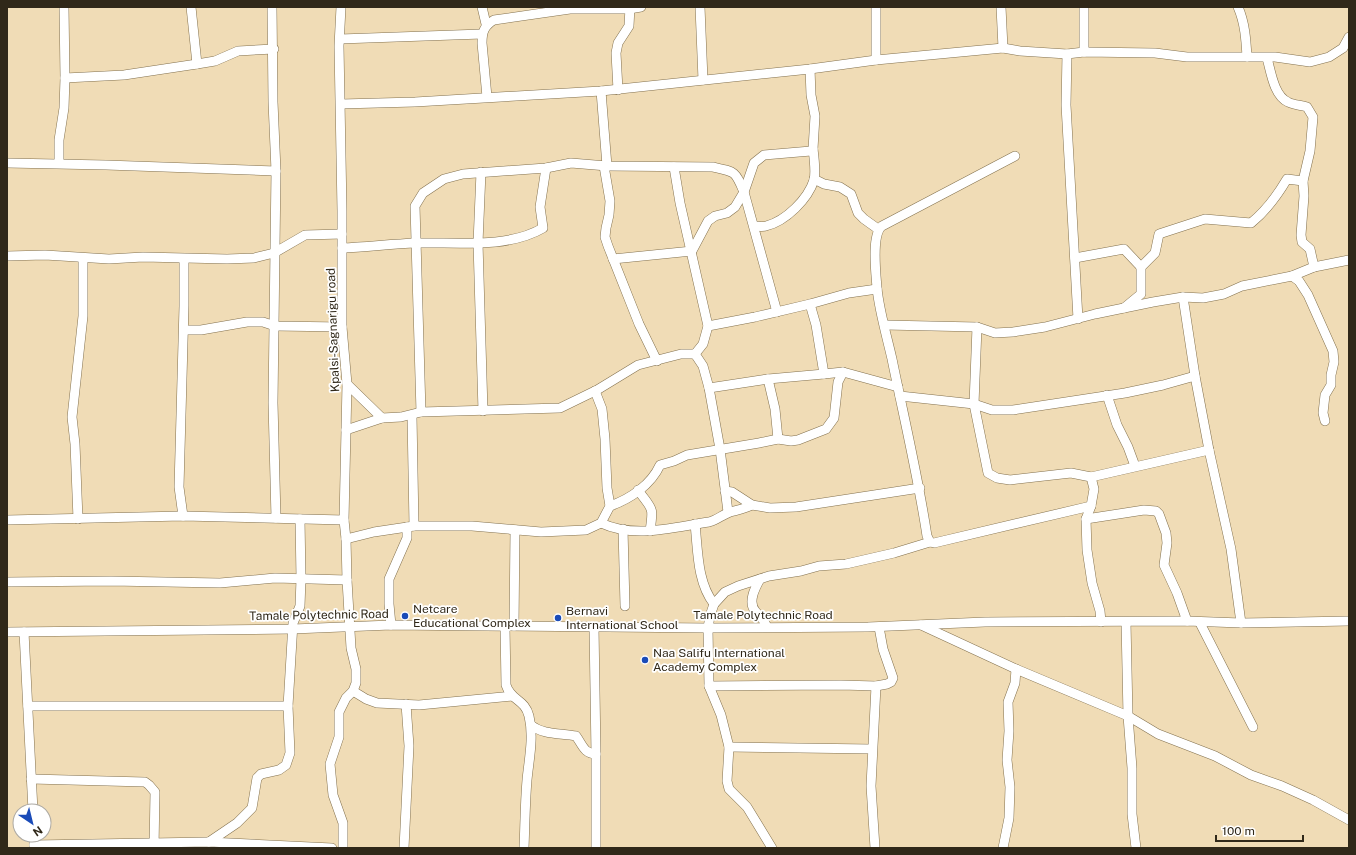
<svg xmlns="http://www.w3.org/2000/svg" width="1356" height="855" font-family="'Public Sans',sans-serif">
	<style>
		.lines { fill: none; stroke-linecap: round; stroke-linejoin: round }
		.minor-casing { stroke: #83714e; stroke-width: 10 }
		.minor { stroke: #fff; stroke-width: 9 }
		.poi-dot { fill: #1a4bb8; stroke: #fff; stroke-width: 1.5 }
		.labels { text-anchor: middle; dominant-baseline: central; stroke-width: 3.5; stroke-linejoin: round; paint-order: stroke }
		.street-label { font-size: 12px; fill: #302819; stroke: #fff }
		.poi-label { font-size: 12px; fill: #302819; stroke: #fff; text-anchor: start }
	</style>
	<rect width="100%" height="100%" fill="#f0dcb6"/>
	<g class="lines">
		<!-- minor casing -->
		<g class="minor-casing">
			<g id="minor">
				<polyline points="272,7 273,102 276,171 273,403 276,518"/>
				<polyline points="341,7 339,46 342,211 342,327 347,384 344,520 346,539 347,580 351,648 356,669 356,683 353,691 346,698 339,712 339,737 330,764 333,795 343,823 343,848"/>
				<polyline points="482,7 486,24"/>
				<polyline points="700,7 703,80"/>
				<polyline points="1001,7 1003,48"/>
				<path d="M 1238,7 C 1245,23 1246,40 1247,57"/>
				<polyline points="340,39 482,34"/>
				<polyline points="1084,52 1084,7"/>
				<polyline points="1067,54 1066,105 1078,319"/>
				<path d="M 1267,58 C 1271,72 1274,96 1288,102 C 1293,105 1301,105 1307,107 L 1313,117 L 1310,151 L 1303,181 L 1304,196 L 1301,235 L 1302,242 L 1310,249 L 1314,267"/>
				<polyline points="876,60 876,7"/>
				<polyline points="197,64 215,61 238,51 274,49"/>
				<polyline points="65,78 124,75 197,64 191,7"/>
				<polyline points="618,90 616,53 618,43 629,26 630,7"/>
				<polyline points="601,91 607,166"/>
				<path d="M 487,97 L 482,43 C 482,32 484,26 494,20 L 570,9 L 629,9 L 641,7"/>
				<polyline points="341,104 415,102 601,91 810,69 876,60 1003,48 1020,51 1067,54 1084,52 1155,53 1187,57 1275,57 1310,62 1329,57 1343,48 1349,37"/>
				<path d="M 1015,156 L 882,226 C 871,235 876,274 877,288 C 879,310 887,337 892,359 C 904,418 918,476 927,536 L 930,542 L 934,543 L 1091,506"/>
				<polyline points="7,163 106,165 276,171"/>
				<polyline points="59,163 59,140 64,108 65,78 64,7"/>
				<polyline points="604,166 610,201 609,215 606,228 605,237 608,246 639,324 657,361"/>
				<polyline points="674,167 680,203 708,326 703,344 695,354 703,366 709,388 720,449 728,512"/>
				<polyline points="481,172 478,243 483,411"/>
				<polyline points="814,179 824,184 840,187 851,194 858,213 864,219 878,229"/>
				<path d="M 754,226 C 758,226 763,227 766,226 C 786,221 808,199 814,180 C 816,172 814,157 813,149"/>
				<path d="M 342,248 C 367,247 391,244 416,243 C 456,242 507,249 543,228 L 540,207 L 546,168"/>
				<polyline points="7,256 45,255 109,259 143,257 227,259 254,258 274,253 305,235 342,234"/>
				<polyline points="1075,258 1124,249 1141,267"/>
				<polyline points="613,259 692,251 708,221 715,216 727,213 735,207 744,192 754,163 764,155 811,151 813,149 815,116 811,95 810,69"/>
				<polyline points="1292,276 1299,281 1308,295 1333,351 1334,362 1331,375 1331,385 1325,395 1323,413 1325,421"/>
				<polyline points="1183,297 1195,376 1209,450 1231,549 1241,623"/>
				<polyline points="810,304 816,325 824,374 843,372 898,387"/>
				<path d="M 1124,308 L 1141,294 L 1141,267 L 1155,253 L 1159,234 L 1205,219 L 1251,223 C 1267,210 1277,196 1287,179 L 1303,181"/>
				<polyline points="885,325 977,327 995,333 1013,332 1045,327 1095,314 1153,302 1183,297 1203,298 1224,294 1242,286 1292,276 1314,267 1349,260"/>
				<polyline points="708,326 755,317 810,304 849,293 877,289"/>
				<polyline points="977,327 974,404 988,473 997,478 1010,480 1071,473 1091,477 1209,450"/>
				<polyline points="184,330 201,330 247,322 263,322 275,326 342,327"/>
				<polyline points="768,379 775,409 778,439"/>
				<polyline points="347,384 382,418"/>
				<polyline points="709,388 768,379 824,374"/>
				<polyline points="1107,395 1117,425 1128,447 1135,466"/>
				<polyline points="900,396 974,404 992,410 1013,410 1125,393 1163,385 1195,376"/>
				<path d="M 421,412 L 415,206 L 423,193 L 444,179 L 463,174 L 546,168 L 571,163 L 607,166 L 713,167 C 736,172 735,171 744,192 L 777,312"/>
				<polyline points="412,416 414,526"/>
				<polyline points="346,430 382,418 401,417 421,412 560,408 597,390 638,365 681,354 695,354"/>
				<polyline points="1091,477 1094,489 1091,506 1086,519 1087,550 1092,583 1100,611 1101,622"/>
				<path d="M 638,490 C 652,510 654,505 650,531"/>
				<polyline points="725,491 732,492 752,505 770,508 796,507 920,488"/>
				<path d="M 610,506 C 630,499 651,485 660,465 L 674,461 L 687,455 L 759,443 L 778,439 L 791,441 L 798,440 L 826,429 L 834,418 L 838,382 L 843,372"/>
				<polyline points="183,516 179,487 184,306 184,259"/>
				<polyline points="78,519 75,444 72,417 83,316 83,258"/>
				<polyline points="1086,519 1144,510 1156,511 1159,514 1166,533 1167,543 1164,565 1177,593 1187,621"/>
				<polyline points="7,520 183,516 344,520"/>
				<path d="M 601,523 C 635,539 674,527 709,522 C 717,520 722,515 730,512 C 737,510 744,509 752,505"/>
				<path d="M 695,524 C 698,551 697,582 714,604"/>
				<polyline points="623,529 625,606"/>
				<polyline points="346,539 374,532 414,526 472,526 541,532 586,530 601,523 610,506 607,488 605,439 602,409 595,391"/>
				<path d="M 760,579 C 755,588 747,603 756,612 C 762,618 763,619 767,627"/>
				<polyline points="7,582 111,581 220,583 275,578 347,580"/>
				<polyline points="1126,622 1128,716 1132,768 1132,814 1136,848"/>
				<polyline points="1200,623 1253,727"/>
				<polyline points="391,625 389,604 389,579 407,538 407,527"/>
				<polyline points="921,625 1016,669 1128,716 1158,734 1215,756 1251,775 1282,786 1313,800 1349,820"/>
				<polyline points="514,626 515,530"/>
				<path d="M 505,627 L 506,685 C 511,701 525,699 529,716 C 534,737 529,759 527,780 C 525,803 525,825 524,848"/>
				<polyline points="594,627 596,754 596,848"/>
				<polyline points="7,632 293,629 391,625 708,628 868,627 985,622 1187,621 1241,623 1349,621"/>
				<polyline points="24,632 33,811"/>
				<polyline points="709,686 841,685 876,686 887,684 891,682 893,678 883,649 879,627"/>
				<polyline points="353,691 366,699 377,703 419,705 512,696"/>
				<polyline points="28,706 288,706"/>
				<path d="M 531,725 C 543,735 561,733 576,736 C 582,744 584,754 596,754"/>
				<polyline points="729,747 872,749"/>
				<polyline points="31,779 145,782 149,785 155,792 154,848"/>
				<polyline points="34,835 34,848"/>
				<polyline points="209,842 237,823 252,808 257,778 261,774 279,770 286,765 290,753 288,706 293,623 300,606 301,579 300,519"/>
				<polyline points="34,845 209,842 332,848"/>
				<polyline points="404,848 409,746 406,704"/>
				<polyline points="772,848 747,807 729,789 727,781 729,747 721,715 709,686 708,628 710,616 714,604 725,592 738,586 769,576 801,571 819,566 846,564 894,553 930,542"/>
				<polyline points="875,848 871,786 876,686"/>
				<polyline points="1003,848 1009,818 1010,787 1007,760 1009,731 1008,702 1015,683 1016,669"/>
			</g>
		</g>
		<!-- minor -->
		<use href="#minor" class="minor"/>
	</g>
	<!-- markers -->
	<g class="poi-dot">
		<circle cx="405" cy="616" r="4"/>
		<circle cx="558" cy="618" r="4"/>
		<circle cx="645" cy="660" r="4"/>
	</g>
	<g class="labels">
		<!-- street labels -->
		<g class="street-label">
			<text transform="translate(333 330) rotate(-92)">Kpalsi-Sagnarigu road</text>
			<text transform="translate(319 615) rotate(-1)">Tamale Polytechnic Road</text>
			<text x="763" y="615">Tamale Polytechnic Road</text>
		</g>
		<!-- poi labels -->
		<g class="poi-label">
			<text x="413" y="609">Netcare<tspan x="413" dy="14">Educational Complex</tspan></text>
			<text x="566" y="611">Bernavi<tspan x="566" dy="14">International School</tspan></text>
			<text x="653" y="653">Naa Salifu International<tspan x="653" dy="14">Academy Complex</tspan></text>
		</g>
	</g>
	<!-- border -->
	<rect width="1356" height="855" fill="none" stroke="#302819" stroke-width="16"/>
	<!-- north arrow -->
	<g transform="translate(32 823) rotate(145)"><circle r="19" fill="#ffffff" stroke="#aca9a3"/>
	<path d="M0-3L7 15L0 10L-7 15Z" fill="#1a4bb8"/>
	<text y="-6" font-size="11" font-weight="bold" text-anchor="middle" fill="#302819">N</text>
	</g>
	<!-- scale -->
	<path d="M1216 835v6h87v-6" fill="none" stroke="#302819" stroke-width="2"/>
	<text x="1222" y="835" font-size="12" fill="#302819" stroke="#ffffff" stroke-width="3" paint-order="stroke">100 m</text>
</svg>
